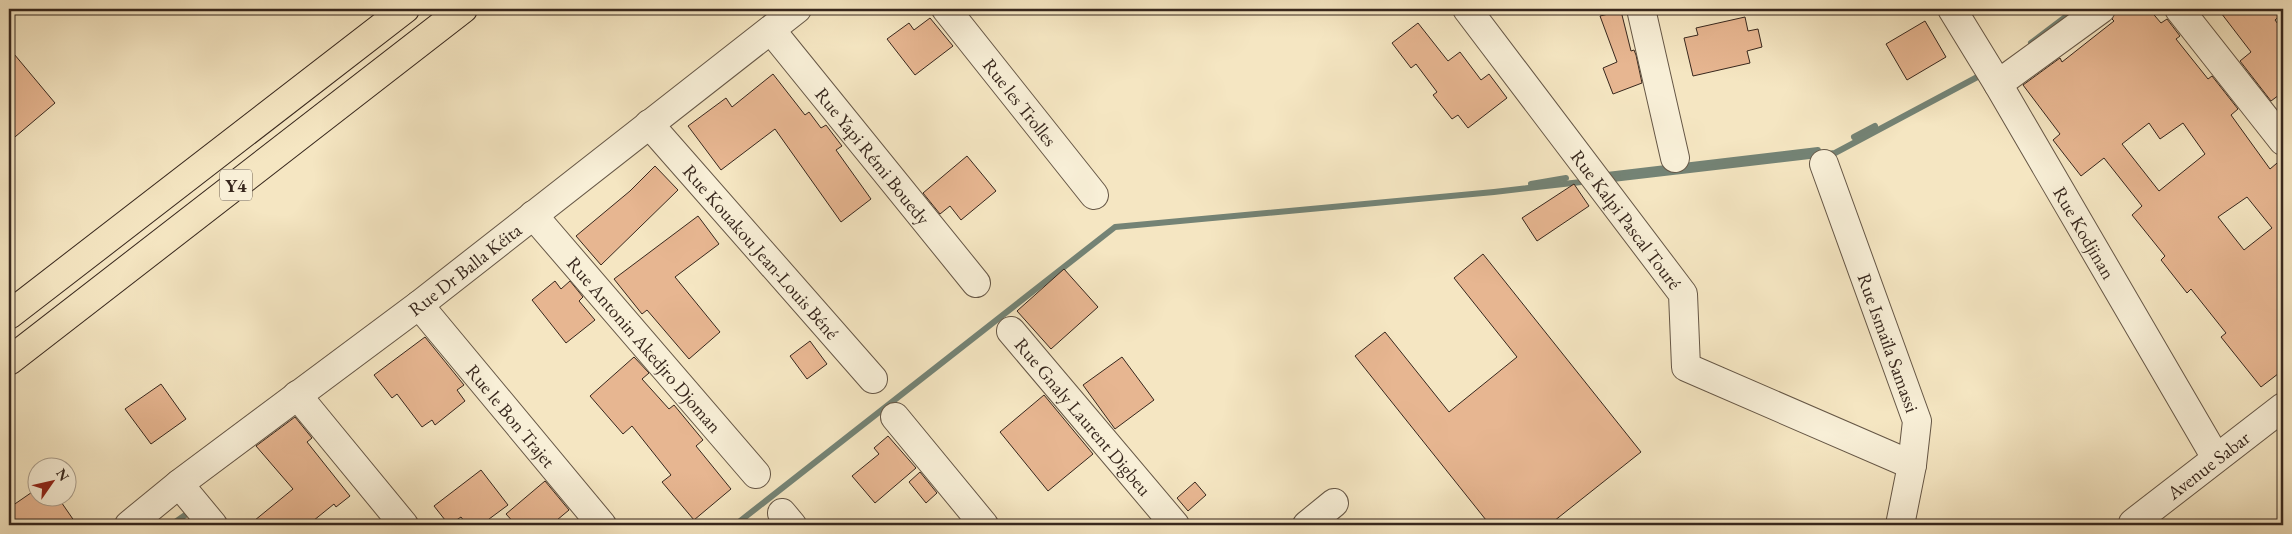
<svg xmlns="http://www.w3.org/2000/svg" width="2292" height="534" font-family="'EB Garamond',serif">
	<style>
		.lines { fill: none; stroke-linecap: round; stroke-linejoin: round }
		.stream { stroke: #748375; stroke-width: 6 }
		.building { fill: #e7b691; stroke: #37271d; fill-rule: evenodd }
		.minor-casing { stroke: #665746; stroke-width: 30 }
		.highway-casing { stroke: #37271d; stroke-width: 30 }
		.minor { stroke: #f8efd7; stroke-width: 28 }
		.highway { stroke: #f5e6c2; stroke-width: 28 }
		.labels { text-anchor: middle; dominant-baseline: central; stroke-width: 4; stroke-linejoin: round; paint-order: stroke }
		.shield { fill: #f8efd7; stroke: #716355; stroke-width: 1 }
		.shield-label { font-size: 18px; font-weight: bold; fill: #37271d }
		.street-label { font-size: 19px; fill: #37271d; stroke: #f8efd7 }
	</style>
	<rect width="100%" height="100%" fill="#f5e6c2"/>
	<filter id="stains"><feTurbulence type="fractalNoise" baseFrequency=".004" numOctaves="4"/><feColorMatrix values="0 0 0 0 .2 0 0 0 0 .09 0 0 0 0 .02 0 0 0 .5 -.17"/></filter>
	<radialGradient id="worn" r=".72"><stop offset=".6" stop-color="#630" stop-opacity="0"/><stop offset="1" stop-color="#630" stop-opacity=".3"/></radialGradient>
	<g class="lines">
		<!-- stream -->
		<g class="stream">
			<polyline points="2031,43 2076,9"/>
			<polyline points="1854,137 1875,126"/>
			<polyline points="1607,175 1818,150"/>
			<polyline points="1604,180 1835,153 1983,74"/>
			<polyline points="1531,184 1566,178"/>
			<polyline points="171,525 191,511"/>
			<polyline points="735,525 1115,227 1494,192 1590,181"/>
		</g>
	</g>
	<!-- building -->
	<g class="building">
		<path d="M 2116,9 L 2149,9 L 2161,23 L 2167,19 L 2180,36 L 2176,39 L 2208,79 L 2212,76 L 2238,109 L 2231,115 L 2270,169 L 2283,158 L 2283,370 L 2261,387 L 2221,337 L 2226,333 L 2191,289 L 2187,293 L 2161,260 L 2165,256 L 2132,215 L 2142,206 L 2104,158 L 2081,176 L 2053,140 L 2060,134 L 2023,85 L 2060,58 L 2062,62 L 2114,21 L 2112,19 ZM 2149,123 L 2160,139 L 2183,123 L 2205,154 L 2159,191 L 2122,144 ZM 2247,197 L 2272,228 L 2244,250 L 2218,217 Z"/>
		<polygon points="2218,9 2283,9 2283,13 2275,20 2283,31 2283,92 2271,101 2240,61 2251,52"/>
		<polygon points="1621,11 1631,51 1634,50 1636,55 1642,83 1613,94 1603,68 1617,62 1600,16"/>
		<polygon points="1745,17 1748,31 1758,29 1762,47 1747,51 1750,63 1693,76 1684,38 1698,35 1696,28"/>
		<polygon points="930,18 953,46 915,75 887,39 909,23 914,30"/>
		<polygon points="1925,21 1946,57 1907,80 1886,44"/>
		<polygon points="1418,23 1448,61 1460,52 1481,80 1489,74 1507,98 1468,128 1458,115 1452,119 1433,95 1437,92 1416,64 1411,68 1392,43"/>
		<polygon points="9,48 55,103 9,142"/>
		<polygon points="773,74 805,115 809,112 821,128 826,125 842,146 836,150 871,199 841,222 775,129 721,170 688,126 726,98 732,107"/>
		<polygon points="967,156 996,191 961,220 950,206 940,214 923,193"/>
		<polygon points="655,166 678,190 601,265 576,236 630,191"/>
		<polygon points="1574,184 1589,206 1537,241 1522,218"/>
		<polygon points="698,216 719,244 675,277 720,332 689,359 647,310 642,314 614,279"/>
		<polygon points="1483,254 1641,452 1549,525 1490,525 1355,356 1385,332 1449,412 1517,357 1454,278"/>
		<polygon points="1064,269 1098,307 1051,349 1017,311"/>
		<polygon points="555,281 561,289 570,281 583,297 579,301 595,320 566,343 532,300"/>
		<polygon points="425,337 464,385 457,390 465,401 435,425 432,420 422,427 397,394 392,398 374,375"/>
		<polygon points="810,341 827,364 807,379 790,356"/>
		<polygon points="634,357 649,373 642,379 669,409 674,405 703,440 696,446 731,489 694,520 662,482 671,475 632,426 623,434 590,396"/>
		<polygon points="1122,357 1154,400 1115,429 1083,385"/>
		<polygon points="161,384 186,419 151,444 125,409"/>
		<polygon points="1044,395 1093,454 1048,491 1000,432"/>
		<polygon points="295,417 312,438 307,442 350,496 336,507 334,504 308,525 249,525 293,489 256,446"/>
		<polygon points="888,436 916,468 875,503 852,476 879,454 874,448"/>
		<polygon points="481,470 508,505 481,525 467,525 461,517 449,525 434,506"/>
		<polygon points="920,472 937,493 926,503 909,482"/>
		<polygon points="545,481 569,510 551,525 516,525 506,514"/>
		<polygon points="1195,482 1206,495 1188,511 1177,498"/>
		<polygon points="38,488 38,496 57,496 77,525 9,525 9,508"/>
	</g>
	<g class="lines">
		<!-- minor casing -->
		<g class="minor-casing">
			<g id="minor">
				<path id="s1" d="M 946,9 L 1094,195"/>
				<path id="s2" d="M 1467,9 L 1683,294 L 1686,367 L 1912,465"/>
				<polyline points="1641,9 1675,158"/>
				<path id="s3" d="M 1952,9 L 1998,84 L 2216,458"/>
				<polyline points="2179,9 2283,141"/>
				<path id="s4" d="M 771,30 L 976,283"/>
				<polyline points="1998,84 2101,9"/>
				<path id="s5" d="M 649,124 L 873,379"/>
				<path id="s6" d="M 1824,164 L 1917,421 L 1912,465 L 1900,525"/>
				<path id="s7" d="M 533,215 L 756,474"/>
				<path id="s8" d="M 419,305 L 602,525"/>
				<path id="s9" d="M 1011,331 L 1175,525"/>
				<polyline points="297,395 404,525"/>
				<polyline points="895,417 984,525"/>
				<polyline points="179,484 213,525"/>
				<polyline points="782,513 792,525"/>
				<path id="s10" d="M 2133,523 L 2283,407"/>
				<path id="s11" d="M 129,525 L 179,484 L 419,305 L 797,9"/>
				<polyline points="1307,525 1334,503"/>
			</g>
		</g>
		<!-- highway casing -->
		<g class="highway-casing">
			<g id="highway">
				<polyline points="9,315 405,9"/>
				<polyline points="9,361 463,9"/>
			</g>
		</g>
		<!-- minor -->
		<use href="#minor" class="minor"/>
		<!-- highway -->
		<use href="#highway" class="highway"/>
	</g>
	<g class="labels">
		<!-- shield labels -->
		<rect class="shield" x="220" y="169.5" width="32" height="31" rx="4"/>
		<g class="shield-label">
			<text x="236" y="185">Y4</text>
		</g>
		<!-- street labels -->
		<g class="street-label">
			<text stroke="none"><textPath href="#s1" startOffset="119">Rue les Trolles</textPath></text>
			<text stroke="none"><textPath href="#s4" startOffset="162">Rue Yapi Rémi Bouedy</textPath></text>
			<text stroke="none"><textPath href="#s2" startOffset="264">Rue Kalpi Pascal Touré</textPath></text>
			<text stroke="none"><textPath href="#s3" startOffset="260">Rue Kodjinan</textPath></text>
			<text stroke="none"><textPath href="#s5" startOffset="170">Rue Kouakou Jean-Louis Béné</textPath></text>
			<text stroke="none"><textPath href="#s11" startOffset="422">Rue Dr Balla Kéita</textPath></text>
			<text stroke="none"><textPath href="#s6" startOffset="190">Rue Ismaïla Samassi</textPath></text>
			<text stroke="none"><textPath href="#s7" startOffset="171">Rue Antonin Akedjro Djoman</textPath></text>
			<text stroke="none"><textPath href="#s8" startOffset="144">Rue le Bon Trajet</textPath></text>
			<text stroke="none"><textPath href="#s9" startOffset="112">Rue Gnaly Laurent Digbeu</textPath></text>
			<text stroke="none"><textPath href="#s10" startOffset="95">Avenue Sabar</textPath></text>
		</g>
	</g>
	<!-- margin -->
	<rect width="2292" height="534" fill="none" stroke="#f5e6c2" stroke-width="30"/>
	<rect x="10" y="10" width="2272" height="514" fill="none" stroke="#37271d" stroke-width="2.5"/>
	<rect x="15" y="15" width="2262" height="504" fill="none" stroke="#37271d"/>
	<!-- north arrow -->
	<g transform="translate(52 482) rotate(56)"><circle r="24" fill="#f8efd7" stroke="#ab9f8d"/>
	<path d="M0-4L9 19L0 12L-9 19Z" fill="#8f2418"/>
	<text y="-8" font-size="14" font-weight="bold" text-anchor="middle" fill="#37271d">N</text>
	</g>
	<rect width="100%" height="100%" filter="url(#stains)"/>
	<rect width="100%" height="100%" fill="url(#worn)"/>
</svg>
